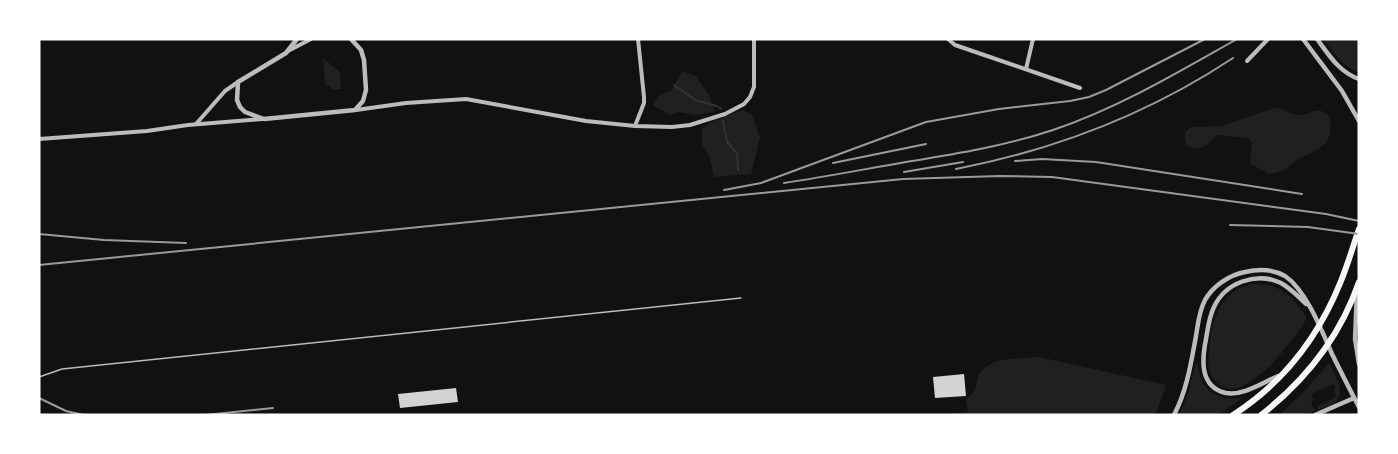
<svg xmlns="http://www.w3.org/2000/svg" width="1398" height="454" font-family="Roboto,sans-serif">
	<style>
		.green { fill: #202020 }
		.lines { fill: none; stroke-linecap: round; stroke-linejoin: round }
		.stream { stroke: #333; stroke-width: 2 }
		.building { fill: #d3d3d3 }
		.service { stroke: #bcbcbc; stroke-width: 1.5 }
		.minor { stroke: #bcbcbc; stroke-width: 4 }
		.tertiary { stroke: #bcbcbc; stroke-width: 4.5 }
		.primary { stroke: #f5f5f5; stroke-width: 6 }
		.rail { stroke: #9a9a9a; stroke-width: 2 }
	</style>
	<rect width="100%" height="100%" fill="#111"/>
	<!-- green -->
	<g class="green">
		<path d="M 1323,39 L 1359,39 L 1359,73 C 1343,67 1334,53 1323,39 Z"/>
		<polygon points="323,58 340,72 341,89 332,89 329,85 325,85"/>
		<polygon points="682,71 696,76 709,95 715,112 695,115 679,112 670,115 653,105 661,94 671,91"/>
		<path d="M 1274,108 C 1284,108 1288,114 1298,115 C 1312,116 1315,103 1330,117 C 1334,151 1315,148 1293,163 C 1290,164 1289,167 1286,169 C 1281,172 1273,173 1268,174 L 1250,163 L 1252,143 L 1248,138 L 1218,135 C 1206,142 1207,152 1188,147 L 1185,141 L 1185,132 L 1191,127 L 1222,126 Z"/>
		<polygon points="743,110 752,115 760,137 751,174 714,177 710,158 702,145 702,129 709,123"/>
		<path d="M 1252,284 C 1281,283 1292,296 1307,318 C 1295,338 1239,417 1213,378 C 1207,370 1208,361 1209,351 C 1211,323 1219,290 1252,284 Z"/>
		<path d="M 1039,357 L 1166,385 L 1155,415 L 952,415 L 952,414 L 968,412 L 966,399 C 969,396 972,395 973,392 C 977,386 976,380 980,373 C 992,356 1020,359 1039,357 Z"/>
		<path d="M 1196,362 L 1198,363 C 1200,391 1216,401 1243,398 L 1218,415 L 1179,415 L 1188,394 Z"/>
		<path d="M 1329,363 C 1335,375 1348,393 1333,404 C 1329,406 1323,408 1319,410 L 1317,406 L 1336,397 L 1334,390 L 1336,388 L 1334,384 L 1311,394 L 1313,400 L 1311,402 L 1315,411 L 1306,415 L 1279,415 L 1303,393 Z"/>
	</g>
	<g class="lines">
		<!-- stream -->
		<g class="stream">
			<polyline points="674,85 695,100 717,106 721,109"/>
			<polyline points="723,121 727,142 737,153 738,170"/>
		</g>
	</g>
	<!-- building -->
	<g class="building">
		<polygon points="964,374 966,396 935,398 933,377"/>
		<polygon points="456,388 458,402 400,408 398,394"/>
	</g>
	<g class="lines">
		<!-- service -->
		<polyline class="service" points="39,377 62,369 741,298"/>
		<!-- minor -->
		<g class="minor">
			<polyline points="948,39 955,45 1080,88"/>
			<polyline points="288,51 311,39"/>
			<polyline points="1247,61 1268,39"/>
			<polyline points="1026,69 1033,39"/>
			<polyline points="356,110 406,103 466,99 586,121 635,126 672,127 690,125 725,114 744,104 750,97 754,87 754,39"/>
			<polyline points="196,124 225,91 238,82"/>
			<polyline points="635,126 644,103 644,97 638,39"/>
			<polyline points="39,139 147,131 188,125 262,119"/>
		</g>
		<!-- tertiary -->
		<g class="tertiary">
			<polyline points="297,39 286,53 238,82 237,100 240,107 245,112 264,119 355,110 363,101 366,90 364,60 361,50 351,39"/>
			<polyline points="1303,39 1342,91 1359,121"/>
			<path d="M 1317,39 C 1329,55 1339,72 1359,79"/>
			<polyline points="1357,292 1355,339 1359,364"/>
			<path d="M 1278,376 C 1262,383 1243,396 1226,393 C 1199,387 1202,359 1206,339 C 1208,328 1209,317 1214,307 C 1225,283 1256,271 1281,283 C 1290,288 1298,296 1306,304"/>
			<path d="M 1174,415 C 1187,390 1191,363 1196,336 C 1198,324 1199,311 1205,300 C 1213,286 1229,275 1245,272 C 1258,269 1273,269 1285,276 C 1306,290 1322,331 1332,354 C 1341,372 1350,390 1359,407"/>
			<polyline points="1315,415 1354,398"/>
		</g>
		<!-- primary -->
		<g class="primary">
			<path d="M 1233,415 C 1283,383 1319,336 1341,281 C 1348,264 1353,246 1359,229"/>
			<path d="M 1261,415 C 1306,380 1340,337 1359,282"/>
		</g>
		<!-- rail -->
		<g class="rail">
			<polyline points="1015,161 1042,159 1096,162 1302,194"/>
			<polyline points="833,163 926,144"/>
			<path d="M 956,169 C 1054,150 1150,113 1233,58"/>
			<polyline points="904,172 963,162"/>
			<path d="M 784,183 C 825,177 865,169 906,162 C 955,154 1005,146 1053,130 C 1118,108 1177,73 1237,39"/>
			<polyline points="724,190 761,183 926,122 999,109 1070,101 1089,97 1106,90 1205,39"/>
			<polyline points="1230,225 1308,227 1359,234"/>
			<polyline points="39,234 104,240 186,243"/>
			<polyline points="39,265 903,179 1000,176 1052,177 1326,214 1359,221"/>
			<polyline points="39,398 66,411 84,415"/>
			<polyline points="205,415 273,408"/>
		</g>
	</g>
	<!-- border -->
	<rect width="1398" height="454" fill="none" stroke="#ffffff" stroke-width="81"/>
</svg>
